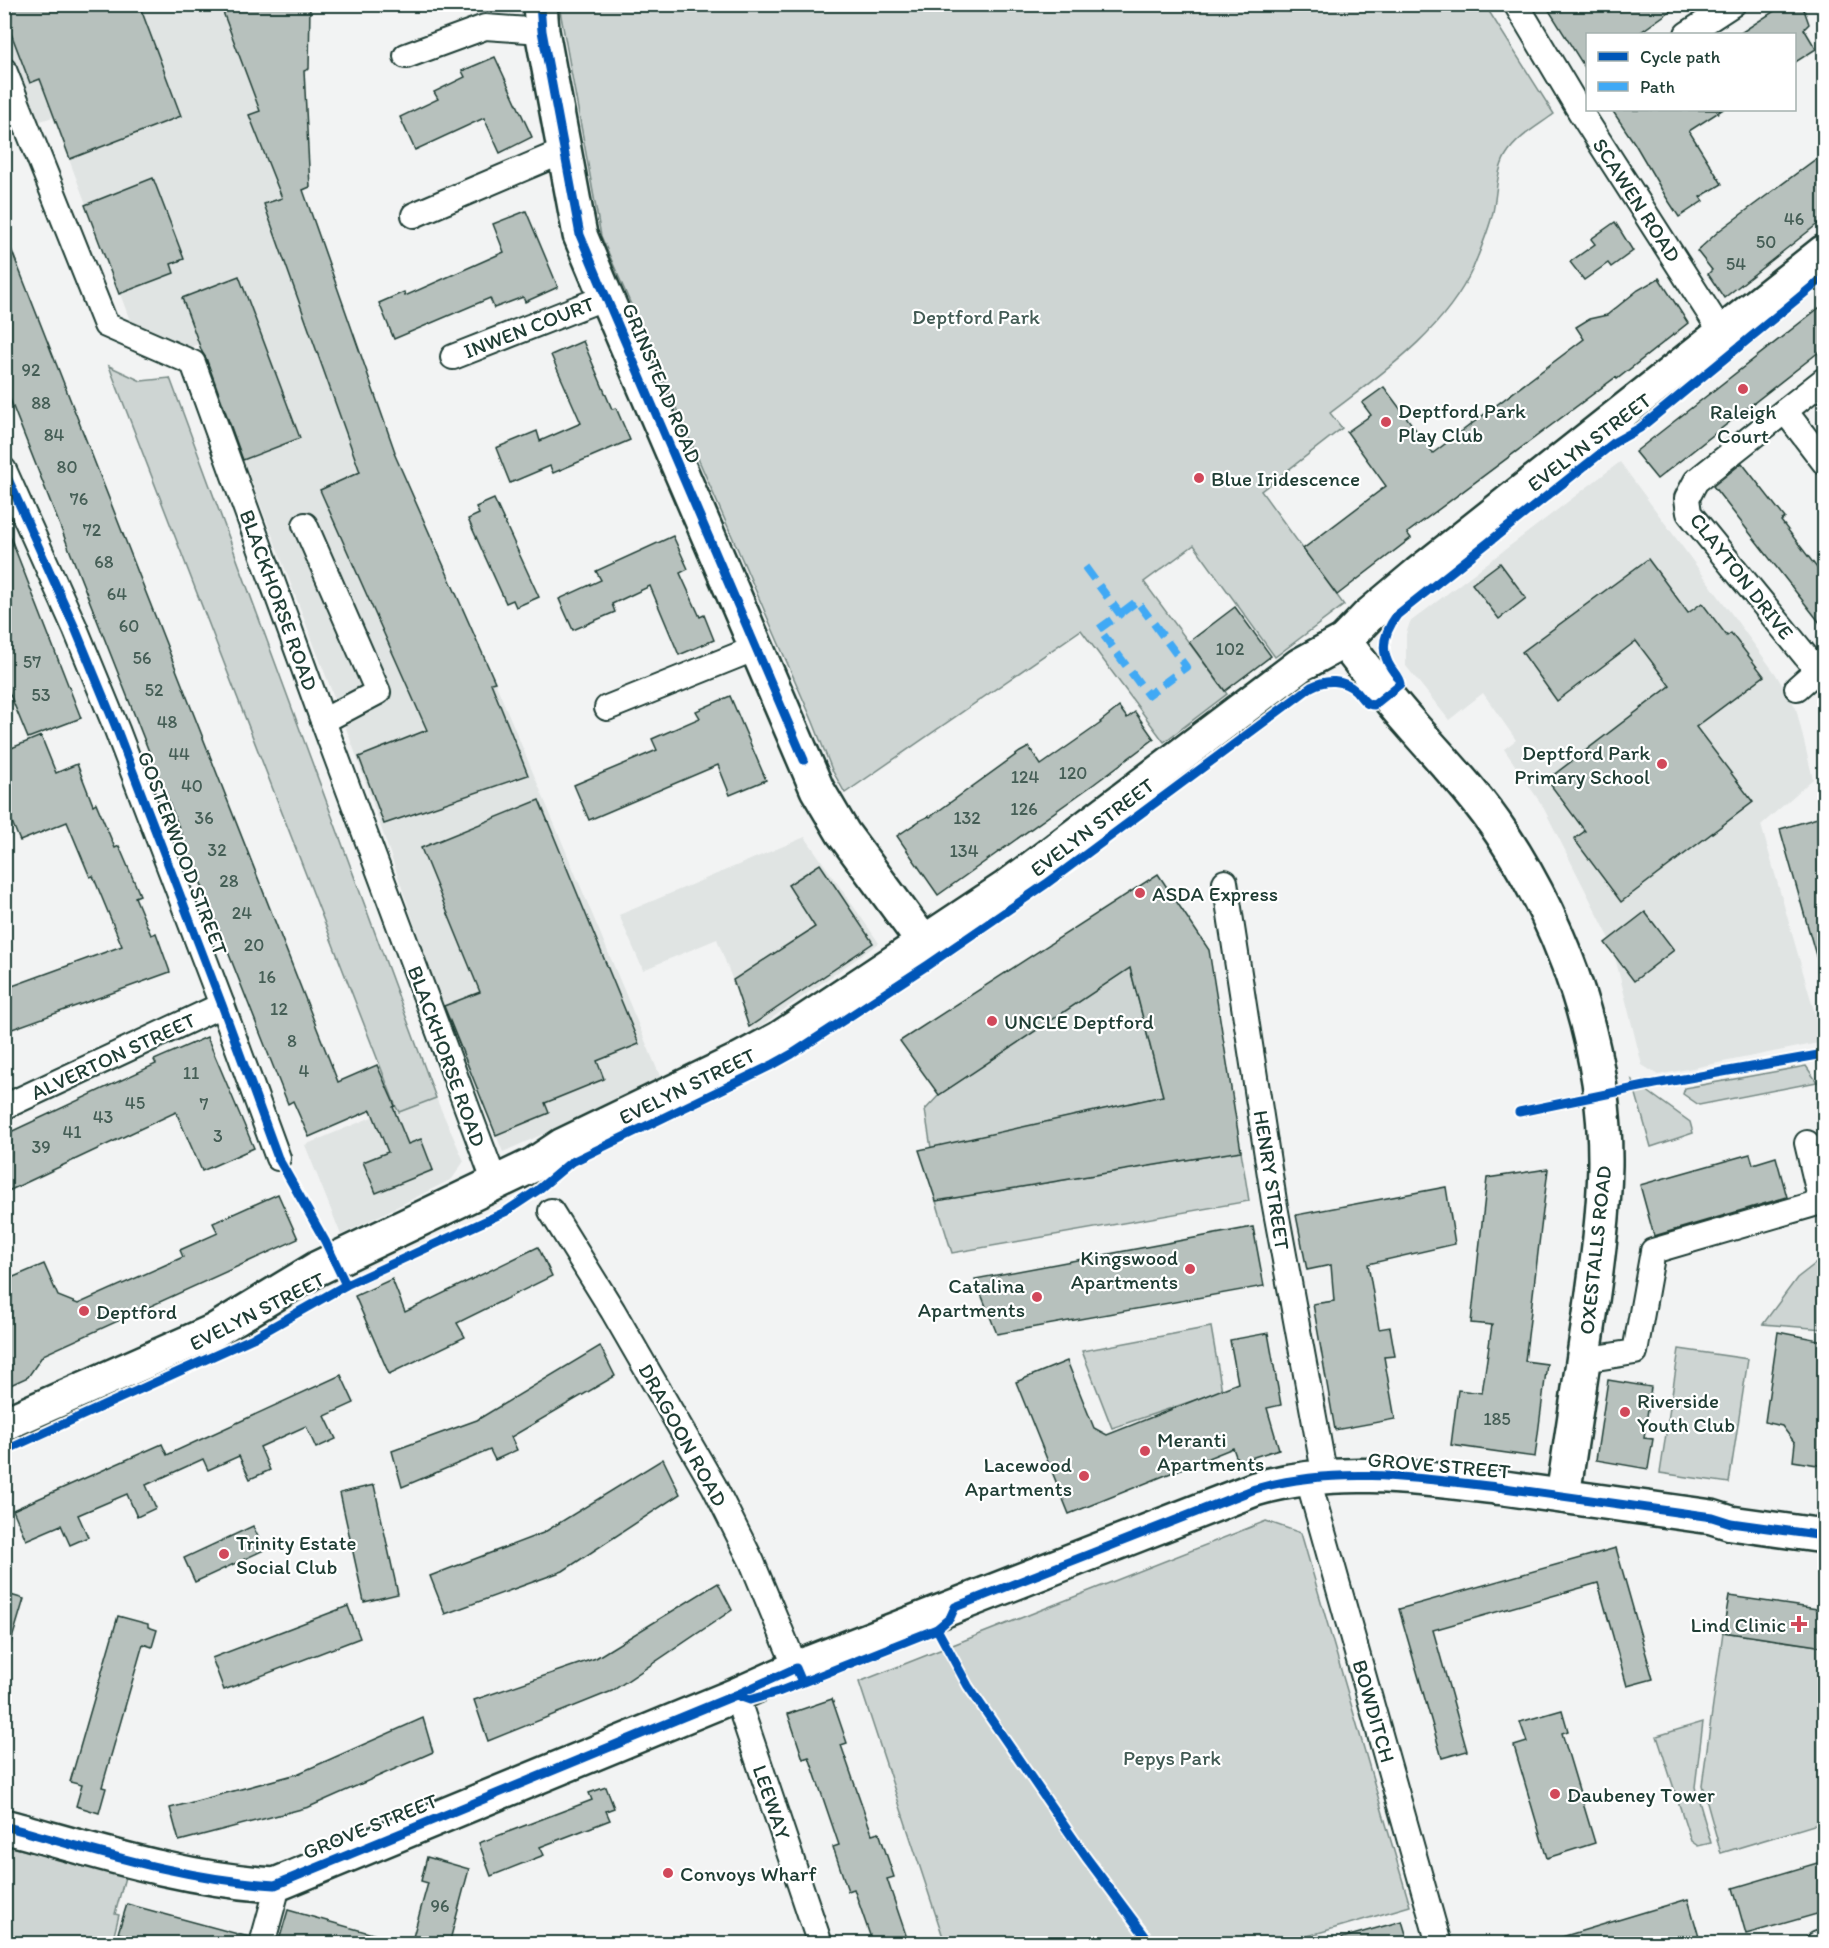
<svg xmlns="http://www.w3.org/2000/svg" width="1829" height="1948" font-family="Itim,sans-serif">
	<style>
		.built { fill: #e0e4e3 }
		.green { fill: #ced5d3; stroke: #768984; stroke-width: 1.5 }
		.building { fill: #b7c1bd; stroke: #1f3d34; stroke-width: 1.5 }
		.lines { fill: none; stroke-linecap: round; stroke-linejoin: round }
		.street-casing { stroke: #1f3d34; stroke-width: 28 }
		.secondary-casing { stroke: #1f3d34; stroke-width: 38 }
		.primary-casing { stroke: #1f3d34; stroke-width: 38 }
		.street { stroke: #fff; stroke-width: 24 }
		.secondary { stroke: #fff; stroke-width: 33 }
		.primary { stroke: #fff; stroke-width: 33 }
		.quiet { stroke: #3fa9f5; stroke-width: 8; stroke-dasharray: 15 8; stroke-linecap: butt }
		.cycleway-casing { stroke: #fff; stroke-width: 13 }
		.cycleway { stroke: #0057b8; stroke-width: 9 }
		.poi-dot { fill: #d1495b; stroke: #fff; stroke-width: 2 }
		.labels { text-anchor: middle; dominant-baseline: central; stroke-width: 4.5; stroke-linejoin: round; paint-order: stroke }
		.number-label { font-size: 18px; fill: #455e56 }
		.street-label { font-size: 21px; fill: #1f3d34; stroke: #fff }
		.park-label { font-size: 21px; fill: #425b54; stroke: #fff }
		.poi-label { font-size: 21px; fill: #1f3d34; stroke: #fff; text-anchor: start }
	</style>
	<rect width="100%" height="100%" fill="#f2f3f3"/>
	<filter id="ink" filterUnits="userSpaceOnUse"><feTurbulence type="fractalNoise" baseFrequency=".0167" numOctaves="2"/><feDisplacementMap in="SourceGraphic" scale="12" xChannelSelector="R" yChannelSelector="G"/><feConvolveMatrix kernelMatrix="1 2 1 2 8 2 1 2 1" color-interpolation-filters="sRGB"/></filter>
	<g filter="url(#ink)">
		<!-- built -->
		<g class="built">
			<polygon points="5,5 307,5 303,190 395,452 395,457 495,682 662,1081 503,1152 443,1007 355,752 199,344 187,348 131,323 53,117 5,132"/>
			<polygon points="1620,462 1775,673 1796,708 1813,779 1761,825 1823,1042 1658,1075 1642,1065 1611,941 1542,805 1504,749 1516,740 1483,693 1449,720 1406,666 1406,634 1410,622"/>
			<polygon points="805,837 879,943 752,1032 717,939 643,970 619,915"/>
			<polygon points="436,1098 464,1161 452,1179 341,1235 305,1145 396,1107 399,1112"/>
		</g>
		<!-- green -->
		<g class="green">
			<path d="M 559,5 L 1485,5 L 1554,114 C 1538,126 1517,137 1506,155 C 1496,172 1497,193 1493,212 C 1489,230 1480,251 1473,268 C 1444,331 1384,372 1330,413 L 1342,428 L 1261,491 L 1344,605 L 1275,657 L 1194,545 L 1144,582 L 1227,694 L 1164,742 L 1081,630 L 845,793 L 832,770 L 813,722 L 601,236 Z"/>
			<polygon points="109,366 141,381 170,378 436,1098 399,1112 396,1107"/>
			<polygon points="1130,968 1163,1096 931,1148 925,1110 939,1095"/>
			<polygon points="1806,1066 1817,1082 1699,1105 1683,1094 1685,1088"/>
			<polygon points="1632,1080 1690,1122 1693,1133 1651,1147"/>
			<polygon points="1241,1151 1249,1201 952,1253 936,1201"/>
			<polygon points="1824,1257 1824,1329 1763,1324 1797,1278"/>
			<polygon points="1211,1327 1222,1391 1112,1428 1082,1351"/>
			<polygon points="1679,1349 1748,1359 1729,1483 1660,1473"/>
			<polygon points="1266,1521 1301,1533 1410,1906 1284,1943 945,1943 859,1682"/>
			<polygon points="1723,1632 1824,1647 1824,1822 1721,1853 1702,1785"/>
			<polygon points="1703,1722 1695,1787 1711,1843 1698,1846 1691,1841 1657,1736"/>
			<polygon points="5,1845 125,1877 115,1914 119,1915 112,1943 5,1943"/>
		</g>
		<!-- building -->
		<g class="building">
			<polygon points="4,4 139,4 181,116 70,159 40,79 30,83 4,15"/>
			<polygon points="220,4 310,4 309,69 304,71 310,187 303,190 395,452 394,453 495,682 491,683 528,775 384,824 359,757 427,730 320,490 360,472 264,204 282,198 249,115 260,111"/>
			<polygon points="1545,4 1680,4 1638,34 1587,34 1587,71"/>
			<polygon points="1785,4 1802,4 1809,24 1804,29 1816,49 1794,63 1794,34 1739,34"/>
			<polygon points="495,57 532,137 500,153 484,118 415,150 400,117 438,99 434,92 465,77 462,71"/>
			<polygon points="1612,110 1722,110 1689,131 1722,184 1700,197 1703,201 1679,217 1666,197 1635,144"/>
			<polygon points="1824,153 1824,219 1724,298 1708,274 1712,270 1697,251 1720,230"/>
			<polygon points="153,178 184,259 171,264 174,273 119,294 85,205"/>
			<polygon points="526,211 558,287 525,302 523,297 494,308 490,298 394,339 379,303 404,292 405,296 504,252 493,224"/>
			<polygon points="1615,222 1633,251 1611,267 1608,263 1584,280 1570,262 1595,244 1591,239"/>
			<polygon points="4,236 6,236 338,1082 377,1065 395,1106 393,1107 408,1144 421,1139 433,1170 376,1193 363,1162 388,1152 371,1110 309,1137 293,1101 288,1104 4,384"/>
			<polygon points="239,276 300,438 243,460 206,358 202,352 182,298"/>
			<polygon points="1659,278 1688,323 1617,379 1616,377 1407,533 1411,538 1337,595 1303,549 1386,486 1347,432 1371,415 1362,403 1384,387 1433,453 1584,339 1576,327 1589,319 1607,315 1638,290"/>
			<polygon points="1824,304 1824,348 1657,479 1635,452"/>
			<polygon points="583,341 612,409 616,408 630,440 553,473 550,466 510,483 496,448 537,431 540,441 581,423 551,355"/>
			<polygon points="1742,463 1785,518 1781,521 1824,577 1824,628 1713,486"/>
			<polygon points="494,499 539,597 516,607 513,600 506,603 468,519 479,514 476,507"/>
			<polygon points="6,526 81,718 28,738 4,680"/>
			<polygon points="673,536 688,569 680,573 700,617 704,615 714,640 679,655 650,586 612,604 615,612 573,630 559,599 601,580 596,571"/>
			<polygon points="1648,559 1688,613 1702,603 1727,636 1731,633 1764,676 1696,727 1753,802 1621,902 1574,839 1585,831 1547,780 1670,686 1636,641 1557,701 1522,652"/>
			<polygon points="1500,563 1526,598 1499,619 1472,584"/>
			<polygon points="1235,607 1271,656 1225,691 1189,642"/>
			<polygon points="730,696 766,780 730,795 718,765 589,820 574,785 657,750 652,739 700,718 696,711"/>
			<polygon points="1119,707 1127,718 1135,712 1154,739 1094,784 938,895 897,836 921,820 929,816 930,817 1020,752 1029,747 1041,765 1101,723 1100,722"/>
			<polygon points="41,736 56,773 77,764 93,805 96,803 115,848 119,846 140,895 135,897 151,935 156,933 170,972 4,1032 4,989 122,946 93,876 90,877 67,822 20,841 4,803 4,751"/>
			<polygon points="539,800 639,1044 597,1061 604,1079 545,1103 549,1113 496,1135 444,1006 480,992 421,848"/>
			<polygon points="1824,816 1824,845 1818,847 1824,870 1824,966 1819,966 1780,829"/>
			<polygon points="820,864 873,943 749,1027 733,980 815,927 788,885"/>
			<polygon points="1158,874 1209,950 1241,1151 936,1201 919,1150 1163,1096 1130,968 939,1095 900,1041"/>
			<polygon points="1645,912 1674,950 1634,981 1605,943"/>
			<polygon points="207,1037 254,1148 202,1171 176,1112 4,1193 4,1135 156,1064 154,1060"/>
			<polygon points="1750,1154 1753,1164 1776,1157 1787,1197 1654,1236 1640,1185"/>
			<polygon points="1548,1169 1525,1361 1547,1364 1535,1457 1451,1445 1458,1390 1482,1393 1492,1325 1471,1323 1487,1178"/>
			<polygon points="1446,1187 1455,1244 1368,1264 1379,1329 1390,1327 1395,1356 1384,1357 1395,1419 1335,1430 1313,1304 1334,1301 1331,1265 1307,1270 1296,1215"/>
			<polygon points="278,1194 298,1239 43,1355 28,1377 4,1388 4,1281 44,1264 58,1296 78,1304 183,1257 180,1250 218,1233 213,1223"/>
			<polygon points="1253,1227 1264,1286 997,1334 975,1279"/>
			<polygon points="538,1247 552,1276 457,1323 465,1337 389,1374 355,1296 392,1279 405,1312"/>
			<polygon points="1778,1332 1824,1341 1824,1394 1819,1430 1824,1431 1824,1466 1793,1461 1795,1443 1788,1434 1782,1426 1765,1422"/>
			<polygon points="1268,1333 1281,1405 1267,1408 1279,1449 1238,1462 1233,1448 1069,1514 1016,1382 1067,1361 1094,1428 1107,1435 1238,1383 1230,1340"/>
			<polygon points="600,1346 615,1376 511,1437 517,1450 495,1460 490,1450 402,1487 392,1451 477,1420"/>
			<polygon points="341,1375 354,1403 325,1416 336,1439 316,1448 306,1426 260,1447 270,1470 250,1479 239,1456 208,1470 203,1459 146,1485 156,1508 137,1517 127,1494 78,1515 88,1537 70,1545 61,1525 26,1540 13,1510 162,1444 167,1455"/>
			<polygon points="1608,1380 1651,1387 1644,1438 1653,1439 1648,1469 1596,1460"/>
			<polygon points="663,1459 680,1494 563,1571 445,1614 430,1576 543,1533"/>
			<polygon points="374,1485 398,1594 364,1602 340,1493"/>
			<polygon points="253,1526 264,1550 195,1582 184,1558"/>
			<polygon points="1616,1548 1653,1679 1627,1686 1598,1583 1433,1630 1467,1751 1442,1758 1399,1609"/>
			<polygon points="718,1583 732,1610 612,1691 488,1741 474,1700 596,1658"/>
			<polygon points="4,1593 24,1599 9,1649 4,1649"/>
			<polygon points="1729,1596 1824,1610 1824,1647 1723,1632"/>
			<polygon points="348,1606 360,1638 224,1690 212,1658"/>
			<polygon points="118,1616 148,1624 148,1627 157,1630 152,1647 143,1644 102,1787 106,1788 99,1813 76,1806 82,1785 70,1782"/>
			<polygon points="832,1699 847,1743 841,1745 872,1834 879,1832 894,1877 887,1879 909,1944 873,1944 854,1889 848,1891 833,1847 839,1845 809,1757 803,1759 788,1714"/>
			<polygon points="1562,1710 1568,1731 1562,1733 1595,1843 1547,1858 1514,1746 1527,1742 1520,1722"/>
			<polygon points="423,1718 433,1752 309,1807 179,1841 170,1808 297,1774"/>
			<polygon points="606,1787 614,1808 606,1811 610,1820 540,1847 544,1855 491,1876 479,1843 592,1800 589,1793"/>
			<polygon points="427,1857 469,1869 449,1944 411,1944 428,1883 421,1881"/>
			<polygon points="1824,1861 1824,1912 1746,1934 1733,1888"/>
			<polygon points="1688,1899 1701,1944 1556,1944 1555,1939"/>
			<polygon points="127,1904 249,1937 248,1944 159,1944 118,1933"/>
			<polygon points="288,1910 387,1938 387,1944 278,1944"/>
			<polygon points="1402,1921 1409,1944 1343,1944 1342,1938"/>
		</g>
		<g class="lines">
			<!-- street casing -->
			<g class="street-casing">
				<g id="street">
					<polyline points="1516,4 1581,113 1722,333"/>
					<polyline points="1687,34 1733,4"/>
					<polyline points="406,56 485,27 542,31"/>
					<polyline points="4,70 106,325 193,363 323,721 495,1183"/>
					<polyline points="414,215 564,151"/>
					<polyline points="453,357 606,297"/>
					<polyline points="1785,411 1824,462"/>
					<polyline points="4,470 75,628 117,730 222,1005 278,1158"/>
					<polyline points="305,525 378,692 323,721"/>
					<polyline points="1817,670 1689,513 1687,498 1696,481 1824,380"/>
					<polyline points="1797,688 1824,664"/>
					<polyline points="607,708 756,648"/>
					<polyline points="1225,882 1274,1201 1325,1477"/>
					<polyline points="4,1107 222,1005"/>
					<polyline points="551,1211 613,1311 714,1486 752,1562 796,1668"/>
					<polyline points="1583,1360 1635,1352 1653,1251 1821,1202 1807,1143"/>
					<polyline points="1308,1479 1439,1944"/>
					<polyline points="736,1695 820,1944"/>
					<polyline points="262,1944 275,1897 275,1885"/>
					<polyline points="1818,1944 1824,1942"/>
				</g>
			</g>
			<!-- secondary casing -->
			<g class="secondary-casing">
				<g id="secondary">
					<polyline points="540,4 542,31 580,235 606,297 817,789 843,833 924,943"/>
					<path d="M 1344,641 C 1365,668 1386,696 1409,722 C 1440,758 1475,793 1502,834 C 1566,931 1606,1048 1605,1165 C 1604,1215 1597,1265 1590,1315 C 1581,1375 1572,1435 1563,1496"/>
					<path d="M 4,1826 C 93,1850 183,1880 275,1885 L 736,1695 L 796,1668 L 1255,1489 C 1336,1465 1422,1478 1504,1488 C 1573,1497 1642,1507 1712,1517 L 1731,1523 L 1824,1536"/>
				</g>
			</g>
			<!-- primary casing -->
			<g class="primary-casing">
				<polyline id="primary" points="4,1424 214,1331 318,1268 533,1165 563,1145 739,1060 780,1038 1007,887 1300,665 1344,641 1368,616 1418,574 1824,252"/>
			</g>
			<!-- street -->
			<use href="#street" class="street"/>
			<!-- secondary -->
			<use href="#secondary" class="secondary"/>
			<!-- primary -->
			<use href="#primary" class="primary"/>
			<!-- quiet -->
			<polyline class="quiet" points="1085,567 1120,614 1099,629 1148,695 1186,667 1137,601 1120,614"/>
			<!-- cycleway casing -->
			<g class="cycleway-casing">
				<g id="cycleway">
					<polyline points="540,4 542,31 580,235 606,297 804,760"/>
					<polyline points="4,470 75,628 117,730 222,1005 278,1158 325,1241 346,1285"/>
					<polyline points="1519,1112 1655,1084 1824,1054"/>
					<path d="M 4,1451 L 253,1338 L 346,1285 L 505,1212 L 538,1190 L 570,1163 L 774,1064 L 792,1054 L 928,965 L 1046,884 L 1311,687 C 1326,679 1343,679 1356,691 C 1362,698 1365,705 1374,705 L 1400,684 C 1399,677 1395,674 1391,668 C 1379,650 1385,631 1397,615 L 1615,442 L 1640,428 L 1824,277"/>
					<polyline points="937,1629 968,1686 1086,1857 1151,1944"/>
					<path d="M 736,1695 L 750,1700 L 778,1692 L 937,1629 L 950,1618 L 955,1607 L 1255,1489 C 1336,1465 1422,1478 1504,1488 C 1573,1497 1642,1507 1712,1517 L 1731,1523 L 1824,1536"/>
					<path d="M 4,1826 C 93,1850 183,1880 275,1885 L 736,1695 L 796,1668 L 802,1682"/>
				</g>
			</g>
			<!-- cycleway -->
			<use href="#cycleway" class="cycleway"/>
		</g>
	</g>
	<!-- markers -->
	<g class="poi-dot">
		<circle cx="1743" cy="389" r="6"/>
		<circle cx="1386" cy="422" r="6"/>
		<circle cx="1199" cy="478" r="6"/>
		<circle cx="1662" cy="764" r="6"/>
		<circle cx="1140" cy="893" r="6"/>
		<circle cx="992" cy="1021" r="6"/>
		<circle cx="1190" cy="1269" r="6"/>
		<circle cx="1037" cy="1297" r="6"/>
		<circle cx="84" cy="1311" r="6"/>
		<circle cx="1625" cy="1412" r="6"/>
		<circle cx="1145" cy="1451" r="6"/>
		<circle cx="1084" cy="1476" r="6"/>
		<circle cx="224" cy="1554" r="6"/>
		<path d="M1796 1615h6v6h6v6h-6v6h-6v-6h-6v-6h6z"/>
		<circle cx="1555" cy="1794" r="6"/>
		<circle cx="668" cy="1873" r="6"/>
	</g>
	<g class="labels">
		<!-- number labels -->
		<g class="number-label">
			<text x="1794" y="219">46</text>
			<text x="1766" y="242">50</text>
			<text x="1736" y="264">54</text>
			<text x="31" y="370">92</text>
			<text x="41" y="403">88</text>
			<text x="54" y="435">84</text>
			<text x="67" y="467">80</text>
			<text x="79" y="499">76</text>
			<text x="92" y="530">72</text>
			<text x="104" y="562">68</text>
			<text x="117" y="594">64</text>
			<text x="129" y="626">60</text>
			<text x="1230" y="649">102</text>
			<text x="142" y="658">56</text>
			<text x="32" y="662">57</text>
			<text x="154" y="690">52</text>
			<text x="41" y="695">53</text>
			<text x="167" y="722">48</text>
			<text x="179" y="754">44</text>
			<text x="1073" y="773">120</text>
			<text x="1025" y="777">124</text>
			<text x="192" y="786">40</text>
			<text x="1024" y="809">126</text>
			<text x="204" y="818">36</text>
			<text x="967" y="818">132</text>
			<text x="217" y="850">32</text>
			<text x="964" y="851">134</text>
			<text x="229" y="881">28</text>
			<text x="242" y="913">24</text>
			<text x="254" y="945">20</text>
			<text x="267" y="977">16</text>
			<text x="279" y="1009">12</text>
			<text x="292" y="1041">8</text>
			<text x="304" y="1071">4</text>
			<text x="191" y="1073">11</text>
			<text x="135" y="1103">45</text>
			<text x="204" y="1104">7</text>
			<text x="103" y="1117">43</text>
			<text x="72" y="1132">41</text>
			<text x="218" y="1136">3</text>
			<text x="41" y="1147">39</text>
			<text x="1497" y="1419">185</text>
			<text x="440" y="1906">96</text>
		</g>
		<!-- street labels -->
		<g class="street-label">
			<text transform="translate(1637 200) rotate(57)">SCAWEN ROAD</text>
			<text transform="translate(529 327) rotate(-21)">INWEN COURT</text>
			<text transform="translate(662 383) rotate(67)">GRINSTEAD ROAD</text>
			<text transform="translate(1589 442) rotate(-37)">EVELYN STREET</text>
			<text transform="translate(1742 576) rotate(52)">CLAYTON DRIVE</text>
			<text transform="translate(279 600) rotate(70)">BLACKHORSE ROAD</text>
			<text transform="translate(1092 827) rotate(-37)">EVELYN STREET</text>
			<text transform="translate(183 853) rotate(69)">GOSTERWOOD STREET</text>
			<text transform="translate(113 1056) rotate(-25)">ALVERTON STREET</text>
			<text transform="translate(447 1056) rotate(70)">BLACKHORSE ROAD</text>
			<text transform="translate(687 1086) rotate(-26)">EVELYN STREET</text>
			<text transform="translate(1272 1180) rotate(81)">HENRY STREET</text>
			<text transform="translate(1595 1250) rotate(-84)">OXESTALLS ROAD</text>
			<text transform="translate(257 1311) rotate(-27)">EVELYN STREET</text>
			<text transform="translate(683 1435) rotate(61)">DRAGOON ROAD</text>
			<text transform="translate(1439 1465) rotate(5)">GROVE STREET</text>
			<text transform="translate(1374 1711) rotate(74)">BOWDITCH</text>
			<text transform="translate(772 1802) rotate(71)">LEEWAY</text>
			<text transform="translate(370 1826) rotate(-22)">GROVE STREET</text>
		</g>
		<!-- park labels -->
		<g class="park-label">
			<text x="976" y="316">Deptford Park</text>
			<text x="1172" y="1757">Pepys Park</text>
		</g>
		<!-- poi labels -->
		<g class="poi-label">
			<text x="1398" y="410">Deptford Park<tspan x="1398" dy="24">Play Club</tspan></text>
			<text x="1743" y="411" text-anchor="middle">Raleigh<tspan x="1743" dy="24">Court</tspan></text>
			<text x="1211" y="478">Blue Iridescence</text>
			<text x="1650" y="752" text-anchor="end">Deptford Park<tspan x="1650" dy="24">Primary School</tspan></text>
			<text x="1152" y="893">ASDA Express</text>
			<text x="1004" y="1021">UNCLE Deptford</text>
			<text x="1178" y="1257" text-anchor="end">Kingswood<tspan x="1178" dy="24">Apartments</tspan></text>
			<text x="1025" y="1285" text-anchor="end">Catalina<tspan x="1025" dy="24">Apartments</tspan></text>
			<text x="96" y="1311">Deptford</text>
			<text x="1637" y="1400">Riverside<tspan x="1637" dy="24">Youth Club</tspan></text>
			<text x="1157" y="1439">Meranti<tspan x="1157" dy="24">Apartments</tspan></text>
			<text x="1072" y="1464" text-anchor="end">Lacewood<tspan x="1072" dy="24">Apartments</tspan></text>
			<text x="236" y="1542">Trinity Estate<tspan x="236" dy="24">Social Club</tspan></text>
			<text x="1786" y="1624" text-anchor="end">Lind Clinic</text>
			<text x="1567" y="1794">Daubeney Tower</text>
			<text x="680" y="1873">Convoys Wharf</text>
		</g>
	</g>
	<!-- margin -->
	<rect width="1829" height="1948" fill="none" stroke="#fff" stroke-width="24"/>
	<rect x="12" y="12" width="1805" height="1924" fill="none" stroke="#1f3d34" stroke-width="2" filter="url(#ink)"/>
	<!-- legend -->
	<rect x="1586" y="33" width="210" height="78" fill="#ffffff" stroke="#a5b1ae" stroke-width="1.5"/>
	<rect x="1598" y="52" width="30" height="9" fill="#0057b8" stroke="#a5b1ae" stroke-width="1.5"/>
	<text x="1640" y="63" font-size="18" fill="#1f3d34">Cycle path</text>
	<rect x="1598" y="82" width="30" height="9" fill="#3fa9f5" stroke="#a5b1ae" stroke-width="1.5"/>
	<text x="1640" y="93" font-size="18" fill="#1f3d34">Path</text>
</svg>
